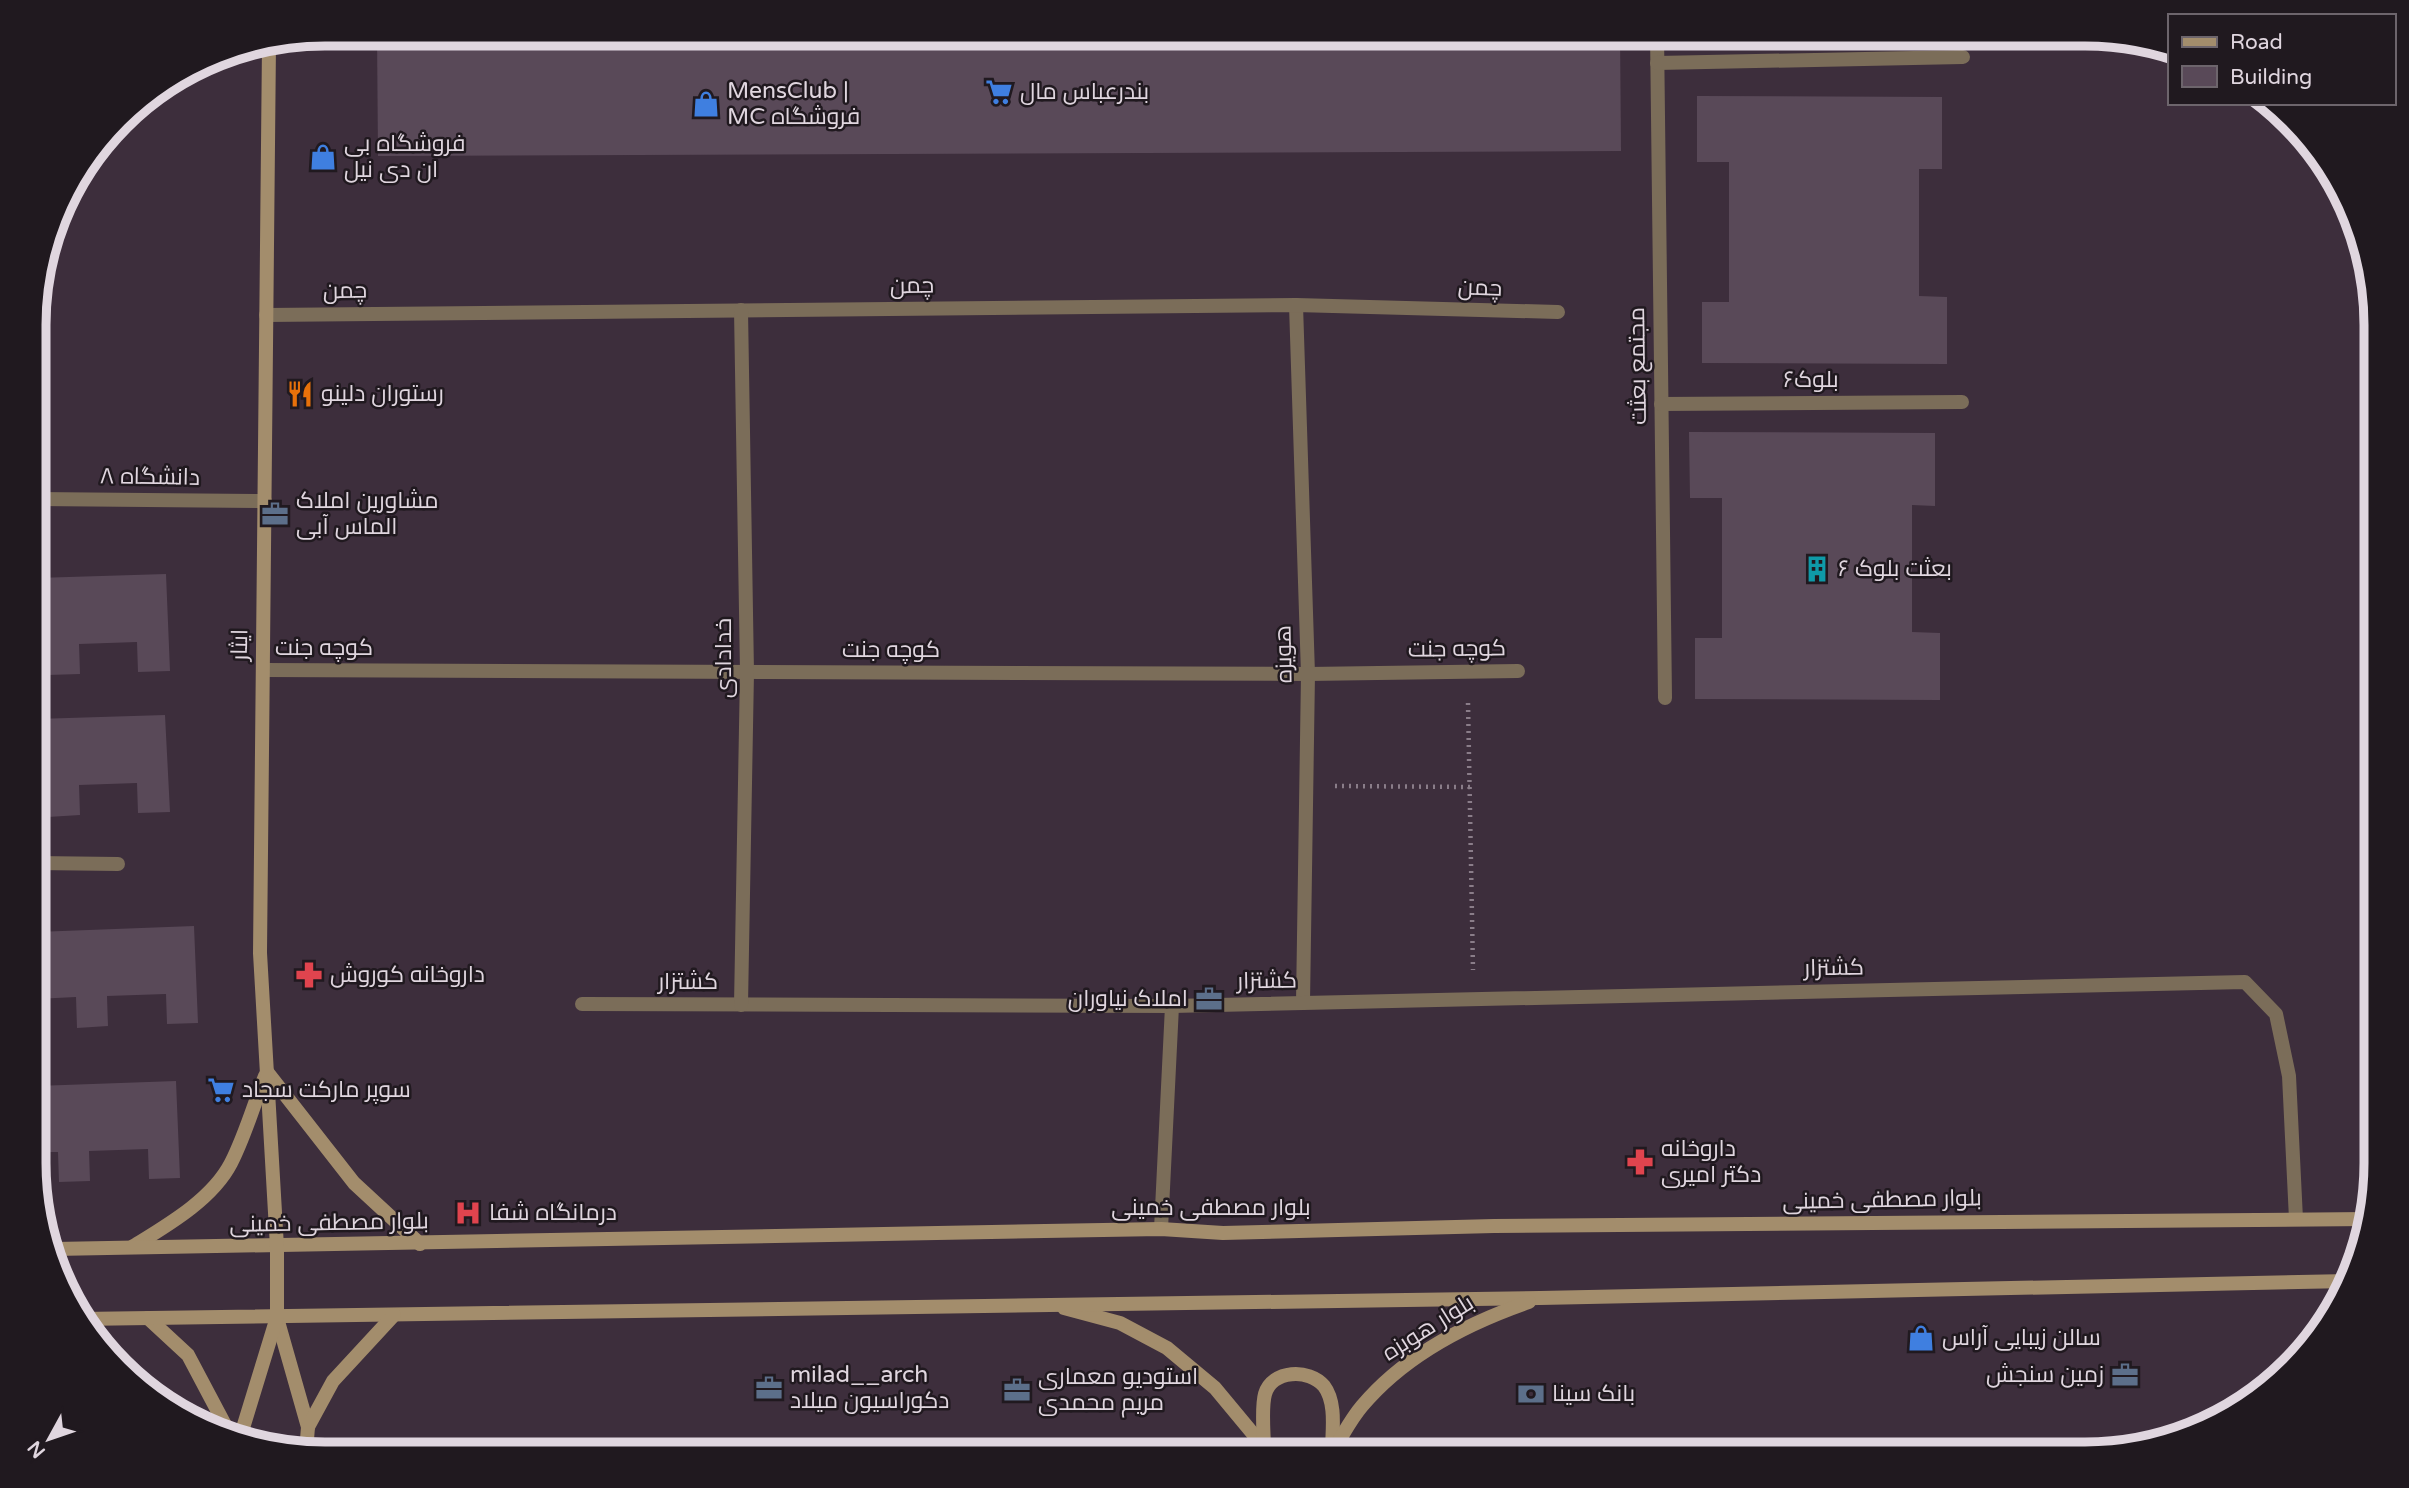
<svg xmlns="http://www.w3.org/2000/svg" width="2409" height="1488" font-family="'Varela Round',Cairo,sans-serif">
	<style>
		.building { fill: #594958 }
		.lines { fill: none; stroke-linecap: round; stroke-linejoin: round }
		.path { stroke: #8a7d89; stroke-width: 4.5; stroke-dasharray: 2 5; stroke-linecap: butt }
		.street { stroke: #7b6d59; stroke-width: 14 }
		.secondary { stroke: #a38d6c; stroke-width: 14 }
		.labels { text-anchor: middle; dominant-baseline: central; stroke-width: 5; stroke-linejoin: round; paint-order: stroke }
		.poi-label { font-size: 23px; fill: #e0d6df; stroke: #20191f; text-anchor: start }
		.street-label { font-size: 23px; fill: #e0d6df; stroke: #20191f }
		.rim { fill: none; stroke: #e0d6df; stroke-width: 9 }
	</style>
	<rect width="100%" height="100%" fill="#3d2e3c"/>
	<!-- building -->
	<g class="building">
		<polygon points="377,33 1620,33 1621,151 378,156"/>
		<polygon points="1697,96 1942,97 1942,169 1919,169 1919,296 1947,297 1947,364 1702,363 1702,302 1729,302 1729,162 1697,162"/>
		<polygon points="1689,432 1935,433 1935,506 1912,505 1912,632 1940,633 1940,700 1695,699 1695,638 1722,638 1722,498 1690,498"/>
		<polygon points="166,574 170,671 138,672 137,642 79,644 80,674 48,675 47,645 36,646 36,578"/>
		<polygon points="165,715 170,812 138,813 137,783 79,785 80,815 48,817 47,786 36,786 36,719"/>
		<polygon points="194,926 198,1023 167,1024 166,994 107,996 108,1026 77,1028 76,997 36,999 36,932"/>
		<polygon points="176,1081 180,1178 149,1179 148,1149 89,1151 90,1181 59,1182 58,1152 36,1152 36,1086"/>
	</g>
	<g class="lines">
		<!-- path -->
		<g class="path">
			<polyline points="1468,703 1473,970"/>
			<polyline points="1335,786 1470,787"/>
		</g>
		<!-- street -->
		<g class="street">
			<polyline points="1657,33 1665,698"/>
			<polyline points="1657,63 1963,57"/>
			<polyline points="1296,305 1308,674 1303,1003"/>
			<polyline points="266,315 1296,305 1558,312"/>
			<polyline points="1661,404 1962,402"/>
			<polyline points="36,499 265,501"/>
			<polyline points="263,670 1308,674 1518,671"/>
			<polyline points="36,863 118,864"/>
			<polyline points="582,1004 1172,1006 2245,982 2276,1014 2289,1076 2296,1219"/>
			<polyline points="741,1005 747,672 741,310"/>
			<polyline points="1161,1229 1172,1006"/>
		</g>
		<!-- secondary -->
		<g class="secondary">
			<polyline points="268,1073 354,1183 420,1244"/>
			<path d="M 132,1247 C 166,1226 212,1200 231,1163 C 245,1136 254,1104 265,1076"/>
			<polyline points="54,1249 1161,1229 1223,1233 1494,1226 2368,1219"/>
			<polyline points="1064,1308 1120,1323 1167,1348 1215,1388 1264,1447"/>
			<polyline points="148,1318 188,1355 233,1440"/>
			<polyline points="277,1318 308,1427 306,1452"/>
			<polyline points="80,1319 1540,1298 2349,1281"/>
			<polyline points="308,1427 333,1381 394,1315"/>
			<polyline points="239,1441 277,1317 277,1247 260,953 269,44"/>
			<path d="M 1264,1450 C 1264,1434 1261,1408 1265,1394 C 1272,1370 1309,1368 1324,1386 C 1337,1403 1332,1432 1332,1451"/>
			<path d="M 1332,1452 C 1342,1437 1350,1420 1362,1406 C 1404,1356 1468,1323 1529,1302"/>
		</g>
	</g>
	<!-- icons -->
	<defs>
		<g id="supermarket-bare" transform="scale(2.1)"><path d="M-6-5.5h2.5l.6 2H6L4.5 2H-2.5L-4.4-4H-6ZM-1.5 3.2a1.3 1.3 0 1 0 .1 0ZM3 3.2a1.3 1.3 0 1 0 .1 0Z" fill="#3f7fe0" stroke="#20191f" stroke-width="2.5" paint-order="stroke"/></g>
		<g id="shop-bare" transform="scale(2.1)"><path d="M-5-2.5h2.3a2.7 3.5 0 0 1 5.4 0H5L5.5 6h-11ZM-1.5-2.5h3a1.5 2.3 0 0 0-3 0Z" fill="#3f7fe0" stroke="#20191f" stroke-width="2.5" paint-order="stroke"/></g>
		<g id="restaurant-bare" transform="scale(2.1)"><path d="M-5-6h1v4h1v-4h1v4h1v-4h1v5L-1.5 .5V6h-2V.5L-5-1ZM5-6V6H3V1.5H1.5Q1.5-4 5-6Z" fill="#e8710a" stroke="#20191f" stroke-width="2.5" paint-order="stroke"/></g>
		<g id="office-bare" transform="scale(2.1)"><path d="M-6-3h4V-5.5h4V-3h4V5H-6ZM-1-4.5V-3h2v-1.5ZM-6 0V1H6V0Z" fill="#5c6f8a" stroke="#20191f" stroke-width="2.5" paint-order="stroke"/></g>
		<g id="building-bare" transform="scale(2.1)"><path d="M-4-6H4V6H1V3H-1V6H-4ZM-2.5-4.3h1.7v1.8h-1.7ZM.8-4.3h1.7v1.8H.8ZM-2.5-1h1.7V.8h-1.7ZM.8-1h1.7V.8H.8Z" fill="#0f9aa8" stroke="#20191f" stroke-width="2.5" paint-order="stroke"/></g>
		<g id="pharmacy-bare" transform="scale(2.1)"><path d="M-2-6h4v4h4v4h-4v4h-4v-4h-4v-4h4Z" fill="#e0444e" stroke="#20191f" stroke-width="2.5" paint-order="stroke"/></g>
		<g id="hospital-bare" transform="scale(2.1)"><path d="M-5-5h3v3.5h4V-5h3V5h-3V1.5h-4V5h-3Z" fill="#e0444e" stroke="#20191f" stroke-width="2.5" paint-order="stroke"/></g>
		<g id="bank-bare" transform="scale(2.1)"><path d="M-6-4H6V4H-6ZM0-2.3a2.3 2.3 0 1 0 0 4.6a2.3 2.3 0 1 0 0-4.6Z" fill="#5c6f8a" stroke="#20191f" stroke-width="2.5" paint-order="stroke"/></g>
	</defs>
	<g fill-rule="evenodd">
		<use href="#supermarket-bare" x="999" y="92"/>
		<use href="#shop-bare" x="706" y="104"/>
		<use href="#shop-bare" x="323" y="157"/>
		<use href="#restaurant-bare" x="300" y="394"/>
		<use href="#office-bare" x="275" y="514"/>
		<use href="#building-bare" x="1817" y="569"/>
		<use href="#pharmacy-bare" x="309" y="975"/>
		<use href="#office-bare" x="1209" y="999"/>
		<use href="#supermarket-bare" x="221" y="1090"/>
		<use href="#pharmacy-bare" x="1640" y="1162"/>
		<use href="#hospital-bare" x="468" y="1213"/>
		<use href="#shop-bare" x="1921" y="1338"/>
		<use href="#office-bare" x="2125" y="1375"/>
		<use href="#office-bare" x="769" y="1388"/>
		<use href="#office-bare" x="1017" y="1390"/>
		<use href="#bank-bare" x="1531" y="1394"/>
	</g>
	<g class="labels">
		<!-- poi labels -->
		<g class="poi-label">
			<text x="727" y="91">MensClub |<tspan x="727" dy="26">MC فروشگاه</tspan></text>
			<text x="1020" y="92">بندرعباس مال</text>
			<text x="344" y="144">فروشگاه بی<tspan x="344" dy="26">ان دی نیل</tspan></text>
			<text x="321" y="394">رستوران دلینو</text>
			<text x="296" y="501">مشاورین املاک<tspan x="296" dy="26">الماس آبی</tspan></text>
			<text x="1838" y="569">بعثت بلوک ۶</text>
			<text x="330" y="975">داروخانه کوروش</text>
			<text x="1188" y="999" text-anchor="end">املاک نیاوران</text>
			<text x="242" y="1090">سوپر مارکت سجاد</text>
			<text x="1661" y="1149">داروخانه<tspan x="1661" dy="26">دکتر امیری</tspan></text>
			<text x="489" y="1213">درمانگاه شفا</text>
			<text x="1942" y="1338">سالن زیبایی آراس</text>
			<text x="790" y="1375">milad__arch<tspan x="790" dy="26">دکوراسیون میلاد</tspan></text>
			<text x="2104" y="1375" text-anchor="end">زمین سنجش</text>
			<text x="1038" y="1377">استودیو معماری<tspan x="1038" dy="26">مریم محمدی</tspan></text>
			<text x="1552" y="1394">بانک سینا</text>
		</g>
		<!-- street labels -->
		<g class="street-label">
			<text transform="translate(912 286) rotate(-1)">چمن</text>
			<text transform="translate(1480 288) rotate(2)">چمن</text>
			<text transform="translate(345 291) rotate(-1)">چمن</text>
			<text transform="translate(1638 366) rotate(-91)">مجتمع بعثت</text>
			<text x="1811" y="380">بلوک۶</text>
			<text transform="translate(150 477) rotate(1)">دانشگاه ۸</text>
			<text transform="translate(240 645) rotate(-89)">ایثار</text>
			<text x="324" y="648">کوچه جنت</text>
			<text transform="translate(1457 649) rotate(-1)">کوچه جنت</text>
			<text x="891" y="650">کوچه جنت</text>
			<text transform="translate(1284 654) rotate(-91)">هویزه</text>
			<text transform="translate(724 658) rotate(-90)">خدادادی</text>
			<text transform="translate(1834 968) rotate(-1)">کشتزار</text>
			<text transform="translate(1267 981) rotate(-1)">کشتزار</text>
			<text x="688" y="982">کشتزار</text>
			<text transform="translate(1882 1200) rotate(-1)">بلوار مصطفی خمینی</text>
			<text x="1211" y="1208">بلوار مصطفی خمینی</text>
			<text transform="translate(329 1223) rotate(-1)">بلوار مصطفی خمینی</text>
			<text transform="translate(1428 1328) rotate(-32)">بلوار هوبزه</text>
		</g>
	</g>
	<!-- crop -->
	<path d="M0 0H2409V1488H0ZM325 46H2085A279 279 0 0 1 2364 325V1163A279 279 0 0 1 2085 1442H325A279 279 0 0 1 46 1163V325A279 279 0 0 1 325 46Z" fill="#20191f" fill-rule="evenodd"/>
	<path class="rim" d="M325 46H2085A279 279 0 0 1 2364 325V1163A279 279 0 0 1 2085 1442H325A279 279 0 0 1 46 1163V325A279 279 0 0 1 325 46Z"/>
	<!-- legend -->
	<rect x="2168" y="14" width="228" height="91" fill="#20191f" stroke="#6d656c" stroke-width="2"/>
	<rect x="2182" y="37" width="35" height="10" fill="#a38d6c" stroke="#6d656c" stroke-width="2"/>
	<text x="2230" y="49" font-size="21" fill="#e0d6df">Road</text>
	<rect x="2182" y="66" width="35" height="21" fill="#594958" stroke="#6d656c" stroke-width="2"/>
	<text x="2230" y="84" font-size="21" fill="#e0d6df">Building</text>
	<!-- north arrow -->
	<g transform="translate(49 1439) rotate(230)" stroke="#20191f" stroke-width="5" paint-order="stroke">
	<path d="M0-5L12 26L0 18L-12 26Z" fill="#e0d6df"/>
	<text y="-10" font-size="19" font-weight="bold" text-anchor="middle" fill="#e0d6df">N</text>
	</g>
</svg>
